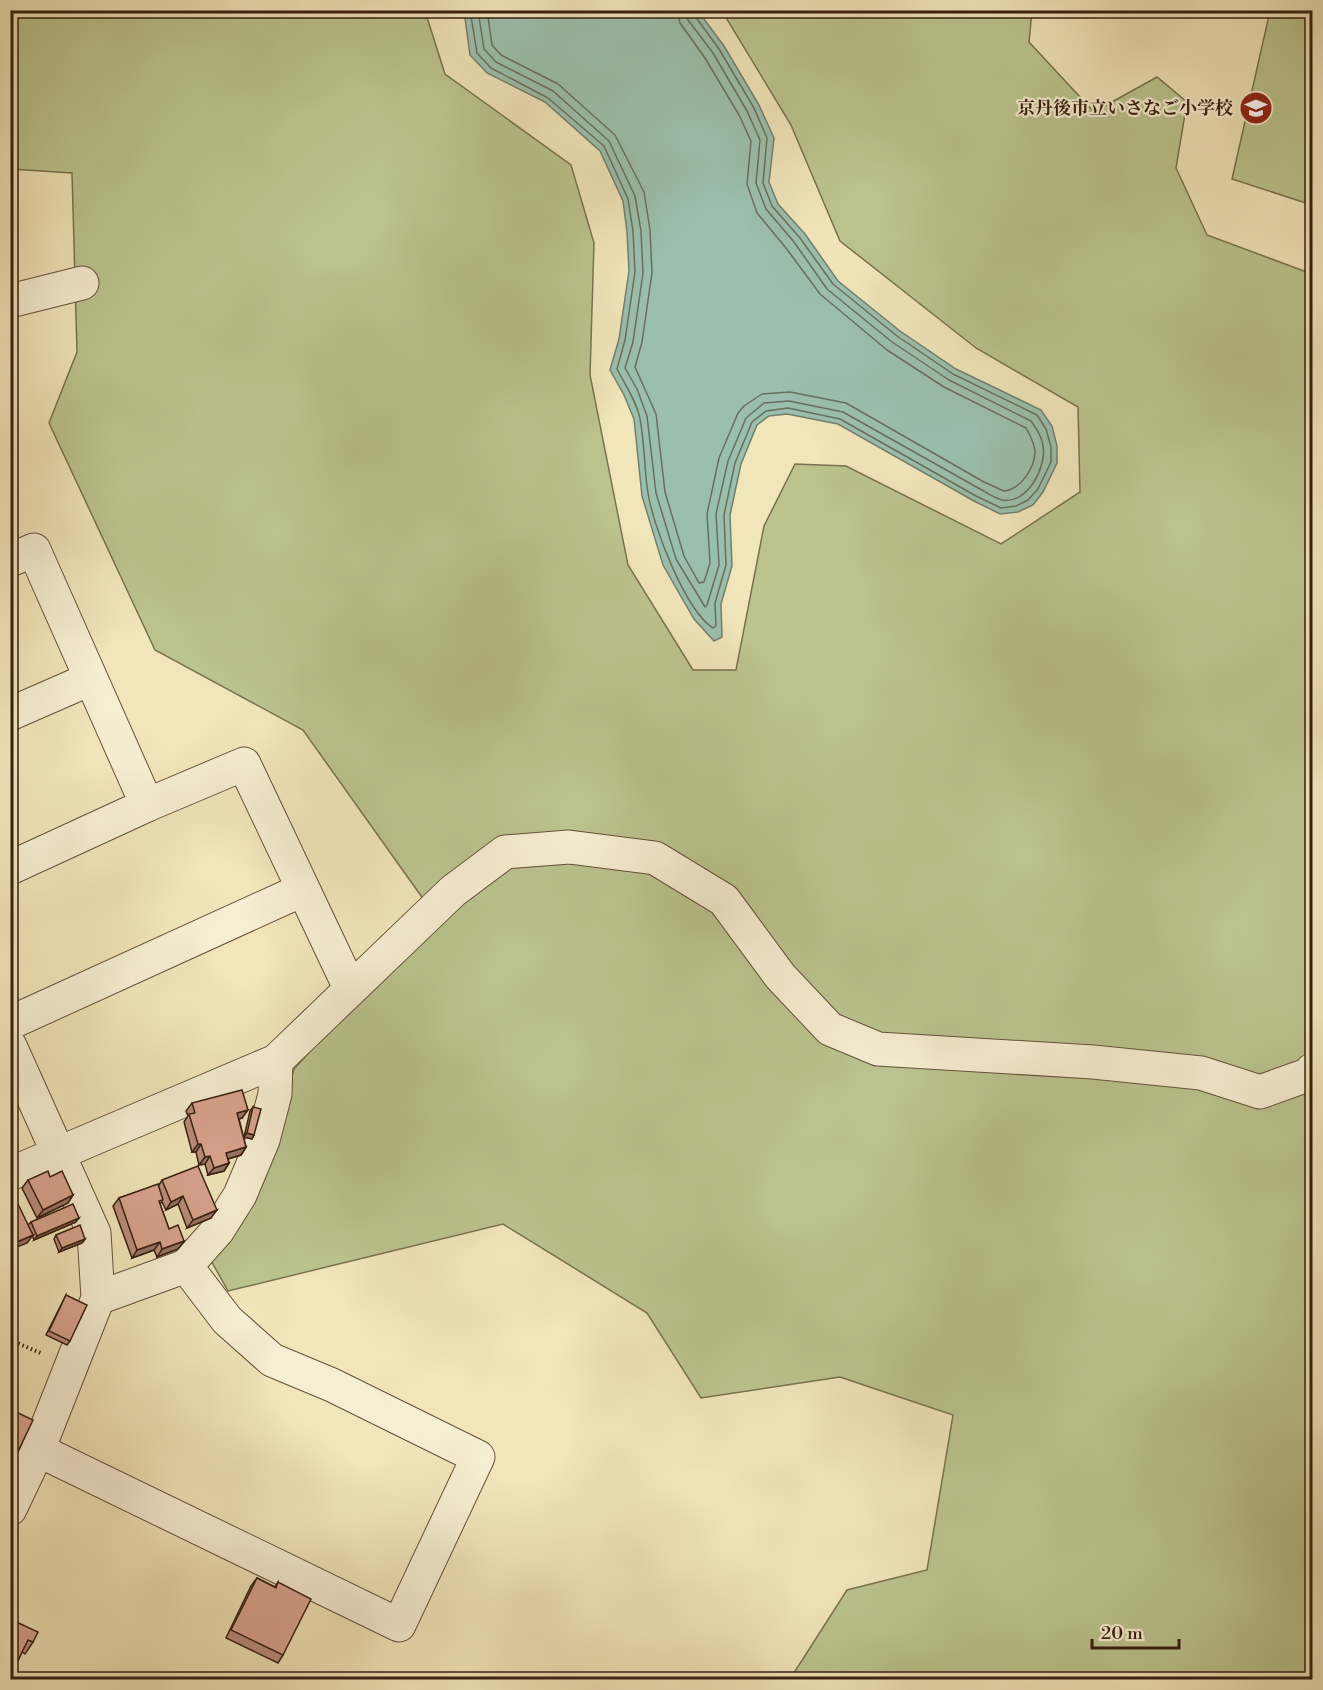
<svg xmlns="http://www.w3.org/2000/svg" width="1323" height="1690" font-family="'Libre Bodoni','Noto Serif JP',serif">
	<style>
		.green { fill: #bbc48f; stroke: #787250; stroke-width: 1.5 }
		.water { fill: #9bbfad; stroke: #737f6e; stroke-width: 1.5 }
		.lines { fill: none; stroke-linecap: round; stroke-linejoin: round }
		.shore { stroke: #686f5e; stroke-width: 1.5 }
		.minor-casing { stroke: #65503a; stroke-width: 35 }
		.path { stroke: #361f10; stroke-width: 4; stroke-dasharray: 1.5 3; stroke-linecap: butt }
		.minor { stroke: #f6eed2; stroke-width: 33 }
		.wall { fill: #ba8c7a; stroke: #361f10; stroke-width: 1.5 }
		.shaded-wall { fill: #977263; stroke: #361f10; stroke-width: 1.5 }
		.building { fill: #d8a38e; stroke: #361f10; stroke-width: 1.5 }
		.labels { text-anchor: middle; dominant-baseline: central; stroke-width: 4.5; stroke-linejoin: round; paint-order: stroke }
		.poi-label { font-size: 18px; font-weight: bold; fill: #361f10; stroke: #f6eed2; text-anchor: end }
	</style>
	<rect width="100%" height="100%" fill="#f1e5ba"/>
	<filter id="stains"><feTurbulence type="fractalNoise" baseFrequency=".00333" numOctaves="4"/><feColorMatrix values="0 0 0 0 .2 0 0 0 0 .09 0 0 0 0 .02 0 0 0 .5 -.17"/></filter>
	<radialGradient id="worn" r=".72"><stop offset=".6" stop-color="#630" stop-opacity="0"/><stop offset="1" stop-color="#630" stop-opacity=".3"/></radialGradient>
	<!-- green -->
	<g class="green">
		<polygon points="10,11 425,11 445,74 571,165 594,243 590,375 628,565 693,670 736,670 764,526 795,464 846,466 1001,544 1080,492 1078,407 976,348 840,241 791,125 722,11 1032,11 1029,42 1094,112 1157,77 1187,102 1176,168 1207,235 1312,274 1312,1679 790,1679 847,1590 927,1570 953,1415 840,1377 701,1398 647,1313 503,1224 228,1291 209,1257 274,1145 294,1069 363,993 441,924 303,730 155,650 49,423 77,352 72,173 11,169"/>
		<polygon points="1270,11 1312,11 1312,205 1232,179"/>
	</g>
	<!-- water -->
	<polygon class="water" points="464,11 698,11 724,46 759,105 774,138 769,182 778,204 805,234 838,281 900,331 956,369 1041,410 1052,426 1057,446 1057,463 1043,492 1033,505 1018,512 1000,514 974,501 838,424 787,414 769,416 757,425 741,464 730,515 732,566 721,604 722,637 714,641 694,619 663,565 642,496 634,419 624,395 610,370 619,339 629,271 627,232 623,201 600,151 545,102 487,73 470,55"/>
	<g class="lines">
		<!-- shore -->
		<g class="shore">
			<path d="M 470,10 L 477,53 L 491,68 L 548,98 L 604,146 L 628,199 L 633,231 L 635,272 L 625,340 L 617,369 C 625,385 637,402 640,419 C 645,444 644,469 648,493 C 653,526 685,610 713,628 L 716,626 L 715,603 L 726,565 L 724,515 L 735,463 L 752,422 L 766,411 L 788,408 L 840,419 L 976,496 L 1001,508 L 1016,506 L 1028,500 L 1038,489 L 1051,462 L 1051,447 L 1046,429 L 1037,415 L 953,374 L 897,336 L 833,284 L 800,238 L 772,206 L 763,183 L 767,138 L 754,108 L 719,49 L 695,16 L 694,10"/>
			<path d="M 478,10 L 484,49 L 496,62 L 553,91 L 609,141 L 635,196 L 641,231 L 643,273 L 633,342 L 625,368 L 637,389 L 647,416 L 656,493 L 676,559 L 705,607 L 707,605 L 719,565 L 716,514 L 728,461 L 746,418 L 764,403 L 789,401 L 843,412 L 980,489 C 987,493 994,498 1002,500 C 1027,505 1047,467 1043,446 C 1042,437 1037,429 1031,421 L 949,380 L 892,342 L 827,289 L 794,242 L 766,209 L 756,183 L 760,140 L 747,111 L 713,53 L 688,20 L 686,10"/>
			<path d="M 487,10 L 492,45 L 501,55 L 558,84 L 615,135 L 644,192 L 650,230 L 652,273 L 642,342 L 635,367 L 656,414 L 665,492 L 684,556 L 699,583 L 704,582 L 710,563 L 707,514 L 719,458 L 738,413 L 744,406 L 762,394 L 790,392 L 846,403 L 984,482 L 1004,491 C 1021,489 1035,468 1035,451 C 1034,442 1030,435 1026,428 L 944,387 L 887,350 L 820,294 L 786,248 L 757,213 L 747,184 L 751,141 L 739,115 L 705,58 L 680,23 L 677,10"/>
		</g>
		<!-- minor casing -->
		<g class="minor-casing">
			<g id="minor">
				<polyline points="10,301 82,283"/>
				<polyline points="10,560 34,550 147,805"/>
				<polyline points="10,714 90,679"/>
				<polyline points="10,868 147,805 244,764 350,988"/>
				<polyline points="10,1023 302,890"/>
				<polyline points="10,1046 94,1233 98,1298 38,1450 10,1509"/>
				<polyline points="10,1174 276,1061 453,891 505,852 569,847 655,858 724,900 780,976 830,1029 878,1049 1093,1062 1201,1073 1260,1092 1310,1074 1312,1070"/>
				<polyline points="186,1266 218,1230 240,1195 263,1140 275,1094 276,1061"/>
				<polyline points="38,1450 399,1625 478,1457 332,1385 272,1360 227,1320 186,1266 98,1298"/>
			</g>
		</g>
		<!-- path -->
		<polyline class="path" points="10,1340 43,1354"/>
		<!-- minor -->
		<use href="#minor" class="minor"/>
	</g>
	<!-- wall -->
	<g class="wall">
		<polygon points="192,1103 242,1118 239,1119 246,1147 241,1155 228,1159 229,1163 224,1171 208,1175 205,1164 199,1165 196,1152 192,1152 184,1122 188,1116 186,1111"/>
		<polygon points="253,1107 254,1135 252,1139 244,1137 250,1111"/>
		<polygon points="50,1177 73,1195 68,1203 37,1218 22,1188 28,1180"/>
		<polygon points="162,1180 211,1218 187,1228 178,1204 166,1210 162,1202 160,1204 169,1229 184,1241 178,1249 157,1257 154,1250 132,1258 113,1206 119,1198 159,1185"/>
		<polygon points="31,1222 76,1222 34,1240 32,1235 27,1243 28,1225"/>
		<polygon points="56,1235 85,1239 82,1243 59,1252 54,1239"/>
		<polygon points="66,1295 70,1341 67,1345 46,1335"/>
		<polygon points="257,1578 275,1587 278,1582 283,1655 278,1663 226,1638 251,1586"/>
		<polygon points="10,1619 33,1642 25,1654 22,1652 12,1673 10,1680"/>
	</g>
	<!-- shaded-wall -->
	<g class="shaded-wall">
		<polygon points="248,1110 242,1118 232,1121 237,1113"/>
		<polygon points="247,1133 254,1135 252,1139 244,1137"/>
		<polygon points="198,1144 201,1144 196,1152 192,1152"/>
		<polygon points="246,1147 241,1155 221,1161 226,1153"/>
		<polygon points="210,1156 205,1164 199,1165 205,1157"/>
		<polygon points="229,1163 224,1171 208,1175 214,1168"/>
		<polygon points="73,1195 68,1203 37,1218 43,1210"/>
		<polygon points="183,1196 178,1204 166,1210 171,1202"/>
		<polygon points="217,1210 211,1218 187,1228 193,1220"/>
		<polygon points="79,1218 76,1222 34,1240 37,1236"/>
		<polygon points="33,1235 27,1243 10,1250 10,1245"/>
		<polygon points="85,1239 82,1243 59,1252 62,1248"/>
		<polygon points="184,1241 178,1249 157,1257 162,1249"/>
		<polygon points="160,1242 154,1250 132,1258 137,1250"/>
	</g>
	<!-- building -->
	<g class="building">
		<polygon points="242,1090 248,1110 237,1113 246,1147 226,1153 229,1163 214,1168 210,1156 205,1157 201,1144 198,1144 189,1114 195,1113 192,1103"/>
		<polygon points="253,1107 261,1109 254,1135 247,1133"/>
		<polygon points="198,1166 217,1210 193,1220 183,1196 171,1202 162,1180"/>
		<polygon points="48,1171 50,1177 62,1171 73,1195 43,1210 28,1180"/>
		<polygon points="158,1184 163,1200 159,1201 169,1229 178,1225 184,1241 162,1249 160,1242 137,1250 119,1198"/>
		<polygon points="16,1200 33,1235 10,1245 10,1203"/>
		<polygon points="73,1204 79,1218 37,1236 31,1222"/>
		<polygon points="80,1225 85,1239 62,1248 56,1235"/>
		<polygon points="66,1295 87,1305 70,1341 49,1331"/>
		<polygon points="10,1409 33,1420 10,1468"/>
		<polygon points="257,1578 276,1588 278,1582 311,1599 283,1655 231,1630"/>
		<polygon points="10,1619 38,1632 33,1642 28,1640 12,1673 17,1676 16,1680 10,1680"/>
	</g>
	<!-- icons -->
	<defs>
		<g id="school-disc" transform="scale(1.725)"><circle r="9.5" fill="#8f2418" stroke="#f6eed2"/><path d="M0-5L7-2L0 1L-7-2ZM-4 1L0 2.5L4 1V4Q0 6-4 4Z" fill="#fff"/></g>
	</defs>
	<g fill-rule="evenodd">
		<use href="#school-disc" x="1256" y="108"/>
	</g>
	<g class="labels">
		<!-- poi labels -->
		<g class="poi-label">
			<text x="1233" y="108">京丹後市立いさなご小学校</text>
		</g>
	</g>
	<!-- margin -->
	<rect width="1323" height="1690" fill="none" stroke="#f1e5ba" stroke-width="36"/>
	<rect x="12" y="12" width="1299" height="1666" fill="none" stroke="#361f10" stroke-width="3"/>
	<rect x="18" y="18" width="1287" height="1654" fill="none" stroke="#361f10" stroke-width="1.5"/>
	<!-- scale -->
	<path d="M1092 1639v9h87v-9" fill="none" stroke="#361f10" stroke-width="3"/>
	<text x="1101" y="1639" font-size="18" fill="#361f10" stroke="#f6eed2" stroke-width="4.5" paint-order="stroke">20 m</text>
	<rect width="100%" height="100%" filter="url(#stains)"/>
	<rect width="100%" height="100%" fill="url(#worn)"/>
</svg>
